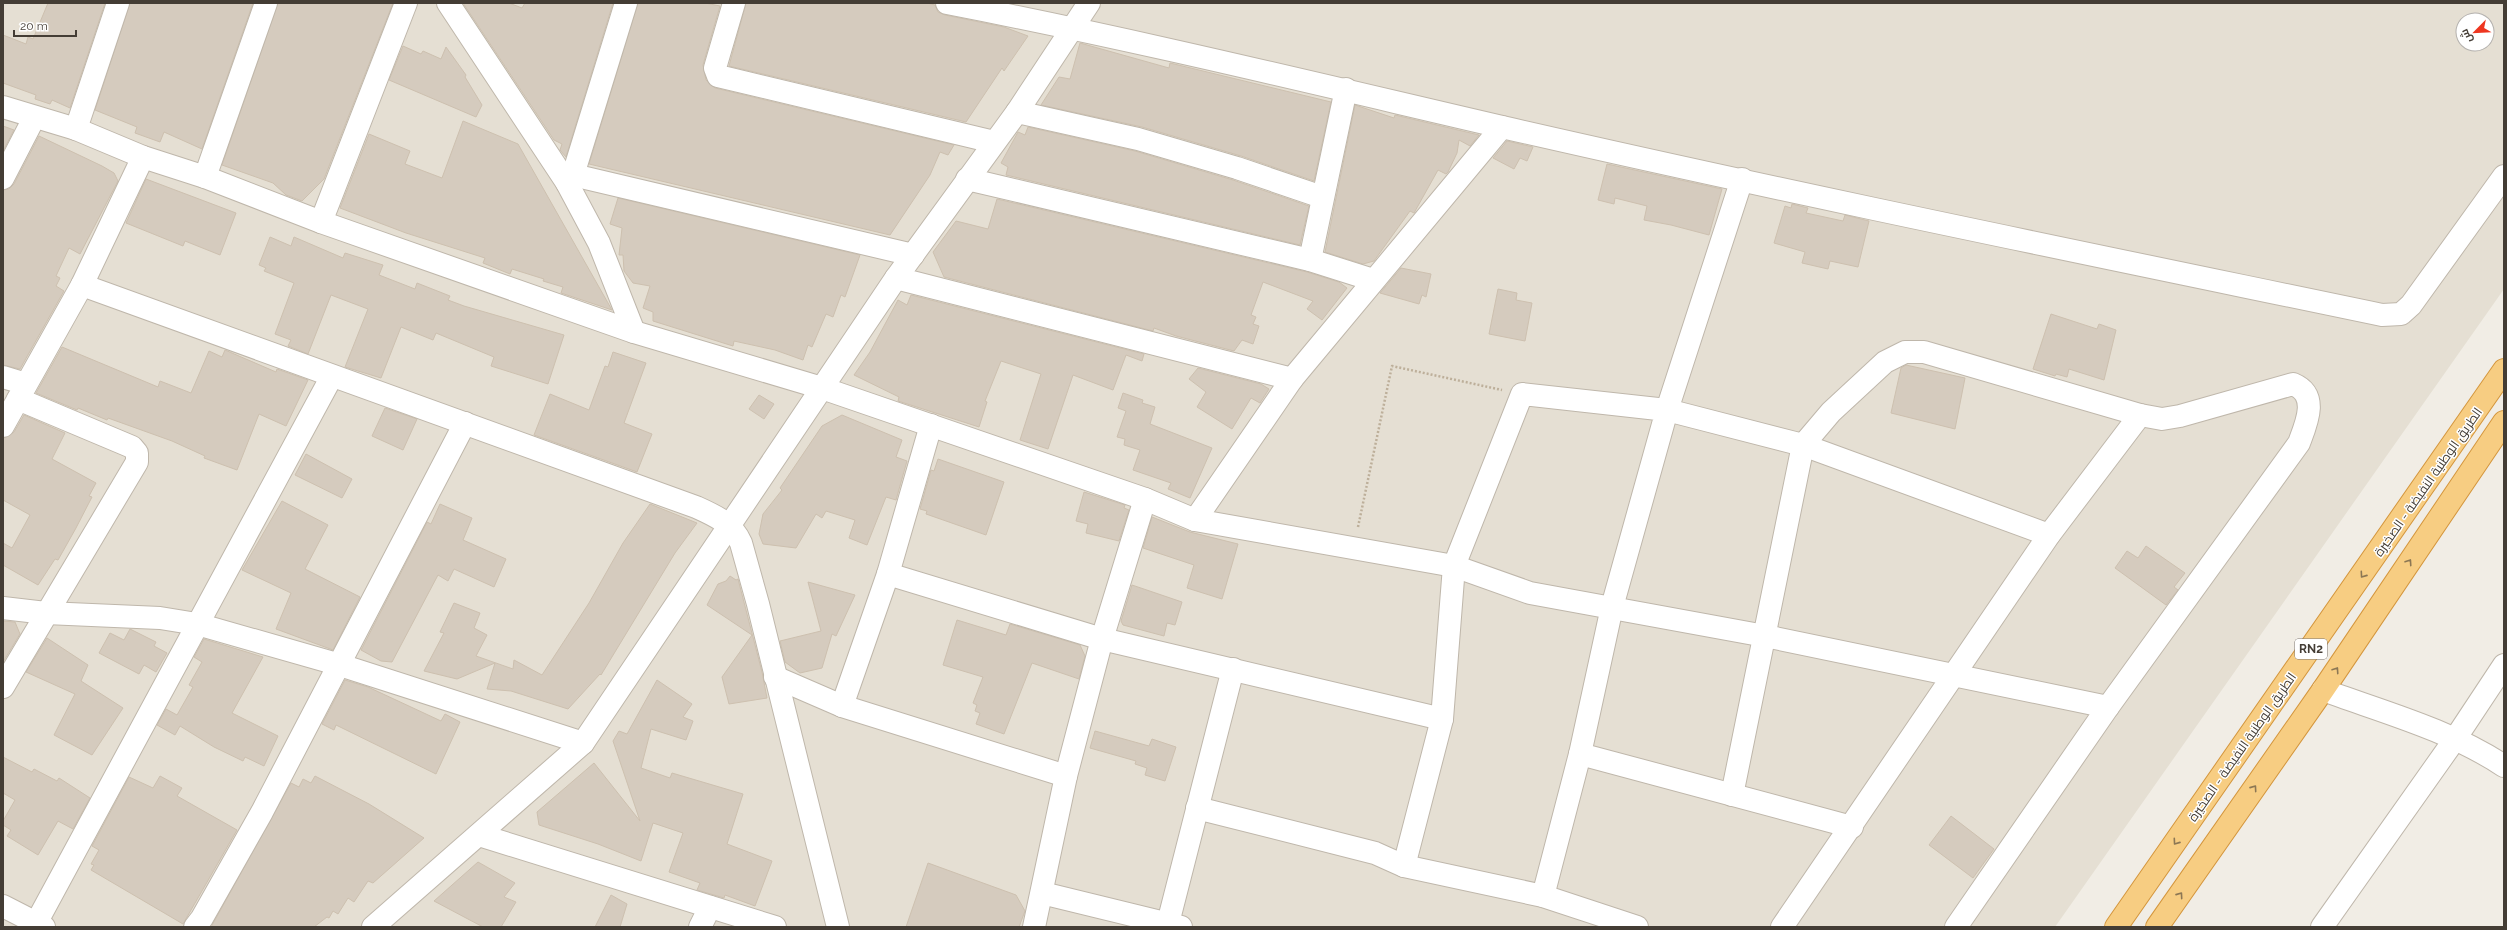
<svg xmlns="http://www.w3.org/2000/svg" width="2507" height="930" font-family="Raleway,Cairo,sans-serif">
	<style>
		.residential { fill: #e5dfd3; fill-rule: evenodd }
		.building { fill: #d5cbbe; stroke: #cdc0af }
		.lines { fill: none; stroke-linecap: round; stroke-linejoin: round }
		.minor-casing { stroke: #bfb7ab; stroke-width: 24 }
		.tertiary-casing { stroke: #bfb7ab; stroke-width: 24 }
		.trunk-casing { stroke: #d4963d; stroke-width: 24 }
		.path { stroke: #bdaf9a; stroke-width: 2.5; stroke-dasharray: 2 2; stroke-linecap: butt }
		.minor { stroke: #fff; stroke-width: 22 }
		.tertiary { stroke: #fff; stroke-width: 22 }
		.trunk { stroke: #f7cd82; stroke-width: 22 }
		.oneway { stroke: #8c7754 }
		.labels { text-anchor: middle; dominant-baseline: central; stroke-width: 3; stroke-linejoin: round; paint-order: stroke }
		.shield { fill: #fff; stroke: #7c7772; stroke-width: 1 }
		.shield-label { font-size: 12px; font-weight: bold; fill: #443d35 }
		.street-label { font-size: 13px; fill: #443d35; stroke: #fff }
	</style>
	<rect width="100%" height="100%" fill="#f1ede5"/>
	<!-- residential -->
	<path class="residential" d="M 3,3 L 2504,3 L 2504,289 L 2055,927 L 3,927 ZM 2463,20 L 2487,20 L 2487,44 L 2463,44 Z"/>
	<!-- building -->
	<g class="building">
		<polygon points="48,3 105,3 70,108 52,100 50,104 35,99 36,95 3,83 3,35 26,44 28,37 33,39"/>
		<polygon points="130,3 253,3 202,149 164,132 160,142 135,133 137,127 95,110"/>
		<polygon points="278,3 393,3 324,179 302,201 286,195 273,183 222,165"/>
		<polygon points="463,3 509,3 522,8 525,3 613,3 566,157 560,150 562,144 554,140"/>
		<polygon points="638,3 705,3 720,6 703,65 706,80 715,88 954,145 948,155 940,152 930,175 890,235 589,164"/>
		<polygon points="746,3 927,3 935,5 938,12 945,15 1004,27 1028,36 1004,71 1002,68 966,122 729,66"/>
		<polygon points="1080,43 1169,68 1170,63 1331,102 1314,181 1241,156 1142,127 1041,105 1059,77 1070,79"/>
		<polygon points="403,46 421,54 423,51 441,59 446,47 466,75 465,77 482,105 476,117 389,80"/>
		<polygon points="1355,105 1394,118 1395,115 1479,135 1470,146 1459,140 1457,153 1448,172 1446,174 1438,170 1414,213 1410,211 1374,261 1363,264 1325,252"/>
		<polygon points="463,121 518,144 612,310 561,293 563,287 543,281 544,279 512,269 510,274 483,263 485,258 406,233 340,208 369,134 410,151 405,164 442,178"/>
		<polygon points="3,126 14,130 3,151"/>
		<polygon points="1028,127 1135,151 1233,180 1309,206 1300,245 1006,175 1008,167 1001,163 1018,132 1025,135"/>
		<polygon points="39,136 102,166 114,173 118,181 80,254 69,248 56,276 60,278 56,286 64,291 20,369 3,365 3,190 9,189 14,184"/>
		<polygon points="1507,141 1533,147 1527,161 1520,158 1514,169 1493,158"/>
		<polygon points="1607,164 1722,189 1709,235 1671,225 1644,220 1647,206 1615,198 1614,204 1598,200"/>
		<polygon points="146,179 236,213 220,255 185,241 183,246 126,223"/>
		<polygon points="618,198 860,255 845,297 841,295 833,317 826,314 812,347 808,345 803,360 775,350 734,341 733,346 653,321 653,312 643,308 650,286 633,283 624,271 623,255 619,255 622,228 610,224"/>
		<polygon points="997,199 1307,272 1339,282 1347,288 1322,320 1307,309 1313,301 1263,282 1251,315 1256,317 1253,324 1259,326 1253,344 1242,340 1234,351 1176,336 1154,328 1153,331 944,277 933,252 956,221 988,229"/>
		<polygon points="1792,204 1808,208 1806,213 1843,221 1845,215 1869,221 1858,267 1830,261 1828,269 1802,263 1805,252 1774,243 1785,206 1791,208"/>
		<polygon points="270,237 291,246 294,237 343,258 345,253 383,265 379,275 415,289 417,283 450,296 448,300 464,306 564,335 548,384 491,366 494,357 436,333 433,340 401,327 381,378 345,367 368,309 331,295 308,354 288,346 291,340 275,334 294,283 264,271 266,268 259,265"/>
		<polygon points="1401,268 1431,274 1426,297 1422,295 1419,304 1380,293"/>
		<polygon points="1498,289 1517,293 1516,300 1532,303 1525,341 1489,334"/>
		<polygon points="911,295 1144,354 1142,361 1126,355 1113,390 1073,375 1048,449 1020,440 1041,374 1001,361 985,401 987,402 979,427 898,401 899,397 854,375 870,352 898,300 907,305"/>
		<polygon points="2051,314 2097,329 2099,324 2116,330 2104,380 2069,369 2067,377 2056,374 2055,376 2033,369"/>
		<polygon points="62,347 158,387 160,381 191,393 209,351 222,357 225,350 276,372 277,369 308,380 286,426 259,414 237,470 204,458 205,456 172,441 108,418 107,420 78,408 77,410 36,393"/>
		<polygon points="613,352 646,363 624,423 652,434 637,472 534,435 550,394 589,410 605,366 608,367"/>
		<polygon points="1906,365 1965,378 1955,429 1891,413 1901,368"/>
		<polygon points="1198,368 1261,384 1269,389 1260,403 1251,398 1232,429 1197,407 1206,392 1189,379"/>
		<polygon points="1123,393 1143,400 1142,403 1155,407 1150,424 1212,448 1190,498 1168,489 1171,483 1133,470 1140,450 1124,445 1125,439 1117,437 1126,411 1118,408"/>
		<polygon points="759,395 774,404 764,419 749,409"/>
		<polygon points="385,408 417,419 403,450 372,436"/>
		<polygon points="24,415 65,433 52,459 96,483 89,496 92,497 76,528 58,560 55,559 38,585 3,565 3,543 12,548 30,515 3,500 3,438 14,432"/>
		<polygon points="842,415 902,440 896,457 907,461 896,500 886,497 867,545 849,538 855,520 826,511 822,518 816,514 796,548 763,544 759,534 763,514 782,490 780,488 822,426"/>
		<polygon points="306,454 352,479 342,498 295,475"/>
		<polygon points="938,459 1004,482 986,535 926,514 927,511 920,509 931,470 934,471"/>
		<polygon points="1084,492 1125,505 1124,508 1129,510 1119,541 1086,533 1088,524 1076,521"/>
		<polygon points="282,501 328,525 305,569 360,597 333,650 276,629 291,593 242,570"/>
		<polygon points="440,504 472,518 463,540 506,559 494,587 454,569 448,581 438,575 392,662 381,661 361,650 427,522 431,524"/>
		<polygon points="650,504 697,523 675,553 601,675 600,674 568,709 511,691 487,689 495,663 457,679 424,671 444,633 440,632 454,603 480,613 474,628 487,635 476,656 513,669 514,660 542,675 589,603 623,543"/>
		<polygon points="1152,517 1190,532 1238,544 1222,599 1187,588 1194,565 1143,548"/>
		<polygon points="2146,546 2185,573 2174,587 2178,590 2166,605 2115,568 2127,551 2138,558"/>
		<polygon points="730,576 736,580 738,579 762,672 767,698 729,704 722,677 752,635 707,605 718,584 726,581"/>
		<polygon points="808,582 855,595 836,636 832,634 822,668 800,673 785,662 780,641 821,631"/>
		<polygon points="1132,585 1182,602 1175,625 1167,623 1164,636 1123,625 1121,621"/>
		<polygon points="957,620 1006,635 1010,624 1080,645 1085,656 1079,679 1032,663 1004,734 976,724 980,713 975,711 977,705 973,703 983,677 943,665"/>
		<polygon points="3,621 15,622 20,634 3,662"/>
		<polygon points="130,629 156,642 154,646 167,653 156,672 144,665 139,674 99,653 110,633 124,640"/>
		<polygon points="47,638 88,665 81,681 123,708 92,755 54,735 75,694 26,672"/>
		<polygon points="204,639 263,657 232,713 278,736 264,766 245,757 243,761 214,747 180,726 175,735 157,725 166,709 177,715 193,687 189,685 202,662 194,657"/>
		<polygon points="345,680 368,687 441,721 445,714 460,722 436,774 336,725 334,730 322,724"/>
		<polygon points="657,680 692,704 683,717 693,721 686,740 651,729 641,768 670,778 672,773 743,794 727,844 772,861 755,906 725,895 724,898 697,890 700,883 669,872 683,833 653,823 641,861 598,844 539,825 537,812 594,763 640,821 613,741 619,731 627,734"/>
		<polygon points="1095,731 1149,746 1152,739 1176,747 1165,781 1145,775 1147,768 1135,764 1136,761 1090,748"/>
		<polygon points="3,757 32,772 34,769 57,781 59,778 90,798 73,829 58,821 38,855 7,836 11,830 3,825 3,821 15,800 3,793"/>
		<polygon points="160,776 182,788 177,796 237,830 183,924 91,870 94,865 91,864 99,850 92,846 129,777 153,788"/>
		<polygon points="315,776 369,804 424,838 373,883 368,881 354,902 348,898 338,914 333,911 329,918 327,917 314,927 211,927 291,783 299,787 303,779 311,783"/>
		<polygon points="1951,816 1994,849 1973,878 1929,845"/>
		<polygon points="478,862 515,883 504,897 516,902 501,927 483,927 434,901"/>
		<polygon points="928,863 1016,895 1025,911 1019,927 906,927"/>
		<polygon points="611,895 627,904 620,927 595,927"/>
	</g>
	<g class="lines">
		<!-- minor casing -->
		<g class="minor-casing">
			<g id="minor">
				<polyline points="448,3 567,183 599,243 634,332"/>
				<polyline points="734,3 715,68 718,76 994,142"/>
				<path d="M 947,3 C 1133,39 1317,84 1502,127 C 1794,194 2089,254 2382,315 L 2401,314 L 2411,305 L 2504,176"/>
				<polyline points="1017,112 1138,139 1237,168 1322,197"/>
				<polyline points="76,129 118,3"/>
				<polyline points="573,175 913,255"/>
				<polyline points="205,177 266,3"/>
				<polyline points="3,178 34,118"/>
				<polyline points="967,179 1310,260 1373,280"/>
				<polyline points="1742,179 1667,410 1803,445 2049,535"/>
				<polyline points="567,183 573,175 626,3"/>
				<polyline points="321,222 406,3"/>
				<polyline points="1310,260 1346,89"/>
				<polyline points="896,278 1292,379"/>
				<path d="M 82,285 L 696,507 C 716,516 732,523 741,543 L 758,604 L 838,927"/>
				<polyline points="3,377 26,384"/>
				<polyline points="822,388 1145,499 1195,520 1454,566 1530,593 1765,636 2108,707"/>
				<polyline points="3,426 82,285 143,157"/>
				<polyline points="1195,520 1292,379 1502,127"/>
				<polyline points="888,574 1102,639 1442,719"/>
				<polyline points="3,608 46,613 160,618 197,624 337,664 583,743"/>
				<polyline points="775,677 842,706 1066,776"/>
				<polyline points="3,687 137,462 137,453 132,447 18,399"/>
				<path d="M 2323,690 C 2383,712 2450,730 2504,766"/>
				<polyline points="842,706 888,574 931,425"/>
				<polyline points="1580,754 1852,827"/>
				<path d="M 1732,795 L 1803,445 L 1831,412 L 1885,362 L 1905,352 L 1924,352 L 2140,415 L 2162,419 L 2180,416 L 2293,384 C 2319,395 2307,422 2299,443 L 2108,707 L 1956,927"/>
				<polyline points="1197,808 1375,853 1404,866 1543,896 1637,927"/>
				<polyline points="479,835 775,927"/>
				<polyline points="1404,866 1442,719 1454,566 1522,394 1667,410 1612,607 1580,754 1543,896"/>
				<polyline points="1042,893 1181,927"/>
				<polyline points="3,906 44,927"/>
				<polyline points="34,927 332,376"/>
				<polyline points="195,927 202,918 262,812 465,423"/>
				<polyline points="700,927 710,907"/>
				<polyline points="1034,927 1066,776 1102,639 1145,499"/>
				<polyline points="1167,927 1233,669"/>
				<polyline points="1782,927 2049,535 2140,415"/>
				<polyline points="2322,927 2455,739 2504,665"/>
			</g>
		</g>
		<!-- tertiary casing -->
		<g class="tertiary-casing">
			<g id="tertiary">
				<polyline points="3,107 76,129 143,157 205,177 321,222 634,332 822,388"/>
				<polyline points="373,927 583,743 896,278 1017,112 1089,3"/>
			</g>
		</g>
		<!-- trunk casing -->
		<g class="trunk-casing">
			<g id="trunk">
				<polyline points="2116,927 2504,370"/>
				<polyline points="2157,927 2323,690 2504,422"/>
			</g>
		</g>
		<!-- path -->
		<polyline class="path" points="1358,527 1392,366 1502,390"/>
		<!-- minor -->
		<use href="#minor" class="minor"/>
		<!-- tertiary -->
		<use href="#tertiary" class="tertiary"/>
		<!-- trunk -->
		<use href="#trunk" class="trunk"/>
	</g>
	<!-- one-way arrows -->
	<defs><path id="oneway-chevron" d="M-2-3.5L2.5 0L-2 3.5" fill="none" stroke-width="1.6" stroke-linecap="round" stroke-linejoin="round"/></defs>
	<g class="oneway">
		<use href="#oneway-chevron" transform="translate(2409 562) rotate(-56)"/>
		<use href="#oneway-chevron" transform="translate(2363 575) rotate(125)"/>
		<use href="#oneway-chevron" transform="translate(2336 670) rotate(-56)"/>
		<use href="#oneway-chevron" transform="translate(2254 788) rotate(-55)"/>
		<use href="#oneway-chevron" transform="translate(2176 842) rotate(125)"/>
		<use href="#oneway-chevron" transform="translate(2180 895) rotate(-55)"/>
	</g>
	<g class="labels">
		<!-- shield labels -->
		<rect class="shield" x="2295" y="639" width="32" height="20" rx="3"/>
		<g class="shield-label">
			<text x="2311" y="649">RN2</text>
		</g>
		<!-- street labels -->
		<g class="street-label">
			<text transform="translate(2428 482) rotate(-55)">الطريق الوطنية النفيضة - الصخيرة</text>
			<text transform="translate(2242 747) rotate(-55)">الطريق الوطنية النفيضة - الصخيرة</text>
		</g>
	</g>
	<!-- border -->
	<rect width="2507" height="930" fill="none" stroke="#443d35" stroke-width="8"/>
	<!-- north arrow -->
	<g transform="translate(2475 32) rotate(246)"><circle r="19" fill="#ffffff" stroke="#b4b1ae"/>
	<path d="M0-3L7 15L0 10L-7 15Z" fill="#ee3620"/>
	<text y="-6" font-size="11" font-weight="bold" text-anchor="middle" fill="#443d35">ش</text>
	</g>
	<!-- scale -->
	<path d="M14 30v6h62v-6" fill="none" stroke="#443d35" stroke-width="2"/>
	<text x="20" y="30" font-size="12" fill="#443d35" stroke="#ffffff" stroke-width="3" paint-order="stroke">20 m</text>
</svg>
